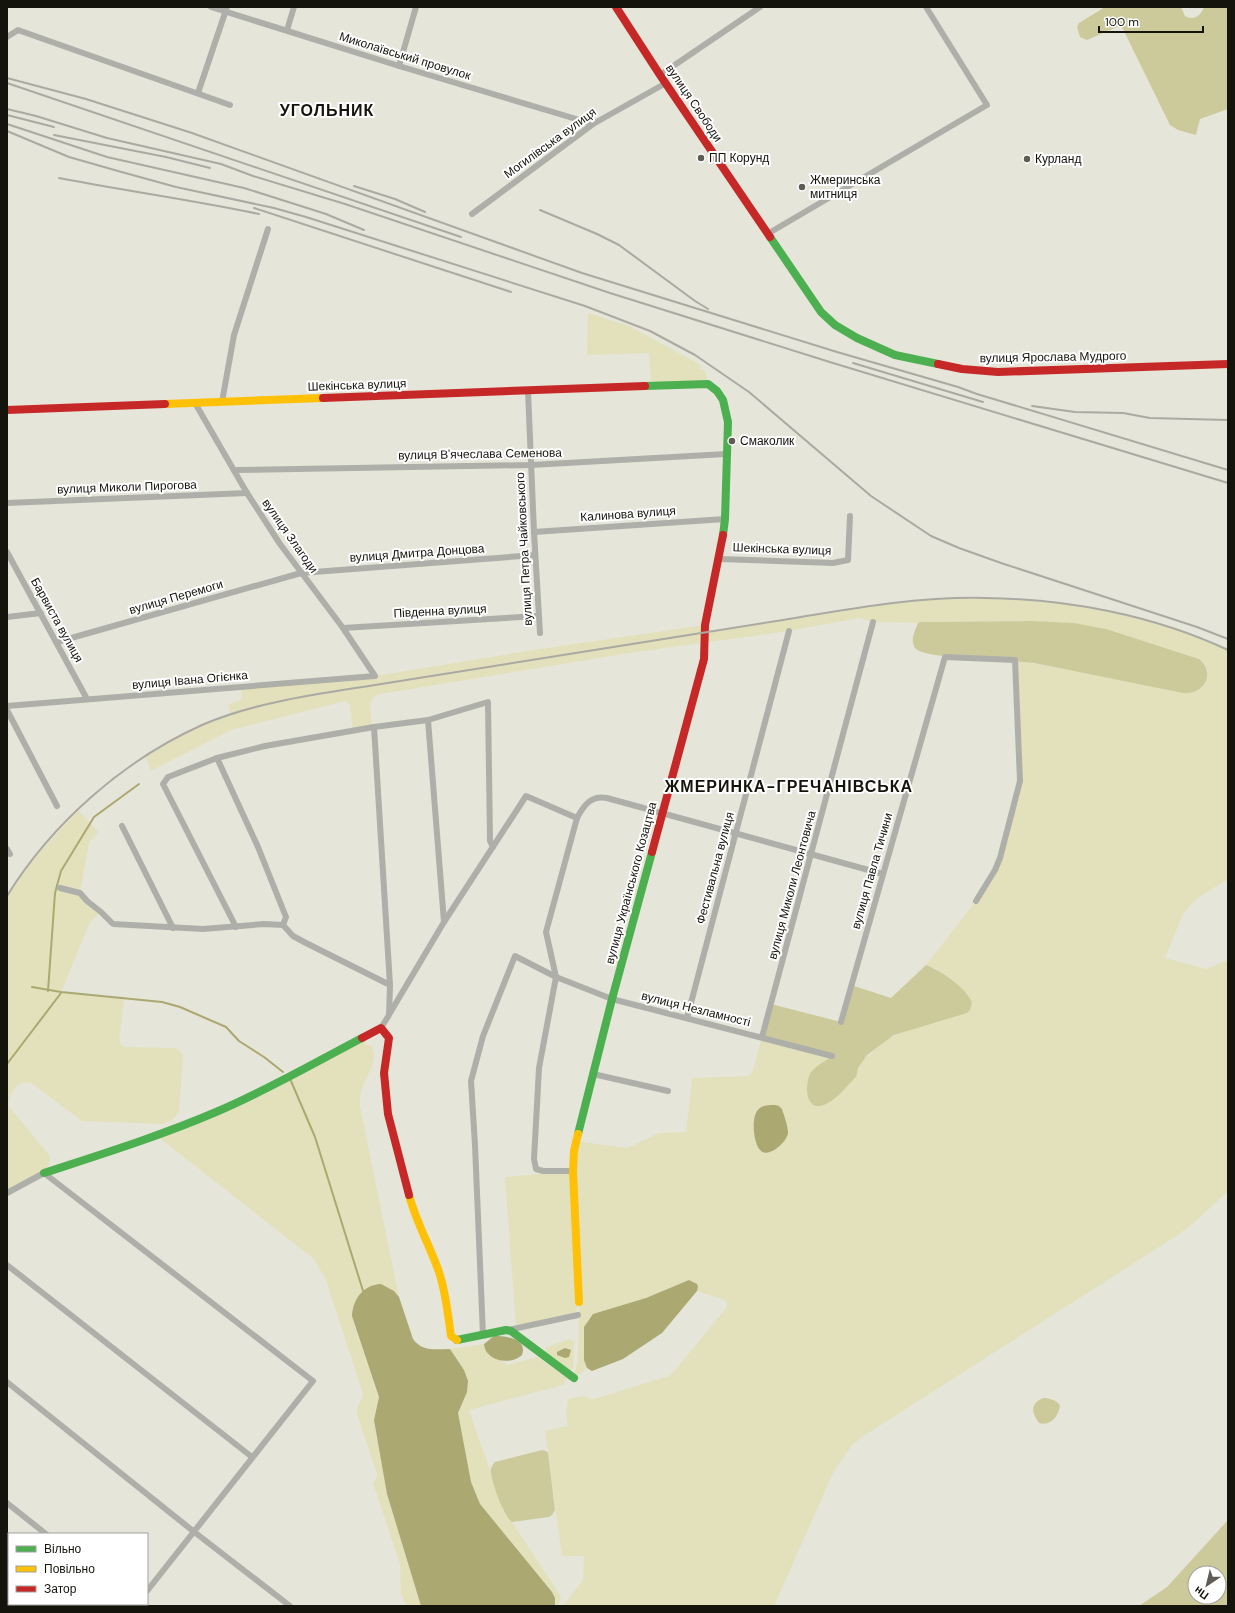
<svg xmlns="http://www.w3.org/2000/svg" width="1235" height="1613" font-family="'DM Sans',sans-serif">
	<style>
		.green { fill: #e3e1bc }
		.forest { fill: #ccca9b; fill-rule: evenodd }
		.water { fill: #aba871 }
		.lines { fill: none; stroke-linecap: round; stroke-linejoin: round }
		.stream { stroke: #aba871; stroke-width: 2 }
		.street { stroke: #afafaa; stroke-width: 6 }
		.fast { stroke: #4caf50; stroke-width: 8 }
		.slow { stroke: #ffc107; stroke-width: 8 }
		.jam { stroke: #c62828; stroke-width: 8 }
		.rail { stroke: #aaaaa3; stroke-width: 2 }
		.poi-dot { fill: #5e5c54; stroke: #fff; stroke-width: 1.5 }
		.labels { text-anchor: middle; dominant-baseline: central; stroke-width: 4; stroke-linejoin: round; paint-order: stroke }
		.street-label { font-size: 12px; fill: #14130c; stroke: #fff }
		.poi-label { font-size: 12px; fill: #14130c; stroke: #fff; text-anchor: start }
		.district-label { font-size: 16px; font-weight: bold; letter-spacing: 1px; fill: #14130c; stroke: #fff }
	</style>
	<rect width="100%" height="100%" fill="#e6e5d9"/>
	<!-- green -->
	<g class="green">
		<polygon points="588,313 629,326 701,365 700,369 706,371 705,373 707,376 707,381 651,383 649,353 587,355"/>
		<path d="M 949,598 C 1043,595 1142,610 1228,650 L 1228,879 L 1196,899 L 1183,914 L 1165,958 L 1206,969 L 1228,960 L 1228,1191 L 1197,1220 L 1178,1235 L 862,1437 L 851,1446 L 833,1473 L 774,1606 L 563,1606 L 583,1580 L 584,1556 L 562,1556 L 545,1431 L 568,1426 L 566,1413 L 568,1399 L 585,1396 L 589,1399 L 594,1399 L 669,1376 L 676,1369 L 727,1307 L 727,1303 L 725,1300 L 697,1291 L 698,1287 L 689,1280 L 646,1298 L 593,1314 L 586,1323 L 584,1360 L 587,1368 L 574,1378 L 578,1359 L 579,1304 L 575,1313 L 516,1326 L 505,1177 L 573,1171 L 576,1141 L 627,1148 L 659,1133 L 686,1132 L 692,1078 L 748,1076 L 752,1073 L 762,1037 L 832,1056 L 811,1072 L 807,1084 L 857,1075 L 858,1068 L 861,1061 L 887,1040 L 969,996 L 937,969 L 926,965 L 976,901 L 995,870 L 1020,780 L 1015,660 L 1189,693 L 1208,677 L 1207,668 L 1106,629 L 1085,625 L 1032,621 L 921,622 L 918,623 L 873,622 L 859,618 L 789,631 L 636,652 L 380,694 L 374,697 L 370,703 L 372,728 L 353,731 L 350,705 L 345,701 L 231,730 L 151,771 L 146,757 L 189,731 L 231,715 L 228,705 L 242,699 L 241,687 L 375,676 L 540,649 L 705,625 L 705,633 L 890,604 Z"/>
		<path d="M 78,810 L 98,832 L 89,843 L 80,893 L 101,912 L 90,922 L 61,992 L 124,999 L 119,1040 L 121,1045 L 125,1047 L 174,1048 L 179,1050 L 183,1056 L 179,1112 L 172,1120 L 163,1124 L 82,1121 L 31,1083 C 17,1079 8,1094 9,1107 L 50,1156 C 52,1175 21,1185 7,1193 L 7,896 L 27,866 Z"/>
		<path d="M 368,1034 L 365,1045 L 371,1046 C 380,1060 367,1074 362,1088 C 360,1094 360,1101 360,1107 L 399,1297 L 380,1291 L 352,1316 L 379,1397 L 375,1413 L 387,1494 L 421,1606 L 407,1606 L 401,1594 L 400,1564 L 373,1483 L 377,1477 L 377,1474 L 357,1414 C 356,1406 362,1401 363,1394 L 326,1280 L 314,1259 L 157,1136 L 185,1125 Z"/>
		<polygon points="569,1339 573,1341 574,1342 573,1368 570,1371 545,1351 547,1347"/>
		<path d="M 484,1344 L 485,1348 L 496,1359 L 501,1360 L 507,1365 L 537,1357 L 566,1377 L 567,1379 L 563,1385 L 469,1410 L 505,1515 L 512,1522 L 560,1595 L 561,1599 L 558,1606 L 552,1606 L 477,1507 L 455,1422 L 468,1385 C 467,1371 457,1360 450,1349 Z"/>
	</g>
	<!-- forest -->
	<g class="forest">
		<path d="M 1105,7 L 1181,7 L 1185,16 C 1193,21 1201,16 1204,7 L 1228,7 L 1228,109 L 1200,119 L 1196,135 L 1178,130 L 1170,125 L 1123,29 L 1121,26 L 1117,27 L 1087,40 L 1080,37 L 1077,27 L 1079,23 Z"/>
		<path d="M 1032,621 L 1074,623 L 1106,629 L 1199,659 C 1217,674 1203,695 1183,693 L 1034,663 C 1013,660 926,659 916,649 C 909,641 915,631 918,623 L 921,622 Z"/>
		<path d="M 926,965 C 940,970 968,989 972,1003 L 970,1010 L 967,1013 L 894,1035 L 867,1055 L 858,1068 L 857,1075 L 854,1079 C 846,1087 837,1099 826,1104 C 806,1114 804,1087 810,1074 C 813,1067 826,1061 832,1056 L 762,1037 L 771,1004 L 841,1022 L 851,985 L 891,998 Z"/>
		<path d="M 1043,1398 C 1050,1398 1055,1400 1060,1405 C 1059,1415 1051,1427 1039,1423 C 1031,1412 1030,1404 1043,1398 Z"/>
		<path d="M 542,1450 L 546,1451 L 548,1453 L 555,1510 L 552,1515 L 549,1517 L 512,1522 C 504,1517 492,1483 491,1473 C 490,1469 492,1465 495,1462 Z"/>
		<path d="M 1228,1520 L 1228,1606 L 1139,1606 L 1167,1587 ZM 1195,1573 L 1219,1573 L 1219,1597 L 1195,1597 Z"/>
	</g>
	<!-- water -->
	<g class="water">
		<path d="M 775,1105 L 779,1106 L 782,1109 C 784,1116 788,1125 788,1133 C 787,1142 769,1158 761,1151 C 753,1144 750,1114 760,1108 C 763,1105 770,1105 775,1105 Z"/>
		<polygon points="689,1280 697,1284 698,1287 697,1291 662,1333 623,1359 592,1371 587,1368 584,1360 584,1327 593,1314 646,1298"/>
		<path d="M 381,1284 L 394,1291 L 399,1297 L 413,1339 C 422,1352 436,1349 450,1349 L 464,1370 L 468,1381 L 467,1392 L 458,1413 L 471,1482 L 480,1504 L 552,1592 L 555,1598 L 555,1606 L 421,1606 L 387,1494 L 374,1420 L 379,1397 L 352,1316 C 353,1299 363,1285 381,1284 Z"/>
		<path d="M 494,1336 C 505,1336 528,1338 522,1355 C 511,1366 485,1361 484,1344 Z"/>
		<polygon points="565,1348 571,1350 569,1357 565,1358 557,1355 557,1352"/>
	</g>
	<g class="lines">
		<!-- stream -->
		<g class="stream">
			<polyline points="32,987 61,992 162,1002 180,1007 226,1027 239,1041 264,1057 283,1072"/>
			<polyline points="48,991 55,893 61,871 94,817 139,784"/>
			<polyline points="7,1064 61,993"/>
			<polyline points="291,1081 315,1137 364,1294"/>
		</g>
		<!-- street -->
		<g class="street">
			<polyline points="211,7 399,66 593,124"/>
			<polyline points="287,30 294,7"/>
			<polyline points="7,37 18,30 230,105"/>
			<polyline points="399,66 416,7"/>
			<polyline points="660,75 760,7"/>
			<polyline points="198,93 227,7"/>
			<polyline points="472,214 593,124 666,83"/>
			<polyline points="769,233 987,105 926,7"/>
			<polyline points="528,391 534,532 540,633"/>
			<polyline points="222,402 234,335 268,229"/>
			<polyline points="234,470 531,465 726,454"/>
			<polyline points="7,503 247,493"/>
			<polyline points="534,532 725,519"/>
			<polyline points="7,552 87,699"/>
			<polyline points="719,559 833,563 848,560 850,516"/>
			<polyline points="7,617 41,613"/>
			<polyline points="343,628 538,616"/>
			<polyline points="57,642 301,573 535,555"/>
			<polyline points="7,706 375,676 343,628 280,544 247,493 195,403"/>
			<polyline points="7,710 57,806"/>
			<polyline points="428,720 488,702 490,841 493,847"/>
			<polyline points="217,758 168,777 163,784 236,927"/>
			<polyline points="122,826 173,928"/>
			<polyline points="7,849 10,854"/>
			<polyline points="60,888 80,893 87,901 101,912 113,924 203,929 264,924 283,925 293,936 306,943 390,985 389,1015 381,1028"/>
			<polyline points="283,925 286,917 258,847 217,758 265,746 374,727"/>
			<polyline points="390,985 374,727 428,720 444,922"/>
			<polyline points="390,1013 444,922 526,796 577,818"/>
			<polyline points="687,1018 789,631"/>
			<polyline points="841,1022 945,657 1015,660 1020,781 1000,858 995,870 976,901"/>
			<polyline points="762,1037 873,622"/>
			<polyline points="593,1074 668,1091"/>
			<path d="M 573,1171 L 543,1171 L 536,1169 L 534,1159 L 539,1068 L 556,977 L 546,932 L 577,818 C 584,805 591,795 607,798 L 883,874"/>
			<polyline points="7,1193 44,1173 313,1381 147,1591"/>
			<polyline points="7,1265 252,1457"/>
			<polyline points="508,1330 578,1315"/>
			<polyline points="483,1335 475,1145 471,1081 483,1036 515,956 556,977 612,999 832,1056"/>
			<polyline points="7,1382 193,1531 290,1606"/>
			<polyline points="7,1503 46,1534"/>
			<polyline points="131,1604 134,1606"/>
		</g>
		<!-- fast -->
		<g class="fast">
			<polyline points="770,237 821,312 835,325 857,338 895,355 938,364"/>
			<polyline points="645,386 708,384 717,391 723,400 728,422 725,519 723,535"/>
			<polyline points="578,1134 612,999 652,852"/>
			<path d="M 44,1173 C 102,1154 160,1136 216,1112 C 266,1091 314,1063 362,1038"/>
			<polyline points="457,1340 506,1330 511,1331 574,1378"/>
		</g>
		<!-- slow -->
		<g class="slow">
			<polyline points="165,404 323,398"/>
			<polyline points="578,1134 574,1151 573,1171 579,1302"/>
			<path d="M 409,1195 C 416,1222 430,1246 439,1272 C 446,1293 448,1315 451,1336 L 457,1340"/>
		</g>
		<!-- jam -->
		<g class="jam">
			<polyline points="616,7 660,75 770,237"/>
			<polyline points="938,364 962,369 998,372 1228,364"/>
			<polyline points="323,398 645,386"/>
			<polyline points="7,410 165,404"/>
			<polyline points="652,852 704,659 705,625 723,535"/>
			<polyline points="362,1038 381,1028 389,1038 384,1073 388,1114 409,1195"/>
		</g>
		<!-- rail -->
		<g class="rail">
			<polyline points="7,78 86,99 192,133 582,273 837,352 958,387 977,394 1228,470"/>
			<polyline points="7,83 461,237"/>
			<polyline points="7,109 36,116 107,138 221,164 253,176 345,204 610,293 833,363 1228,483"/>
			<polyline points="7,115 54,127"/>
			<polyline points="7,124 107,157 244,188 326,214 364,230"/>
			<polyline points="7,131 69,157 118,171 176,187 274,208 306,217 585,306 650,331 695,355 749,392 871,496 931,536 959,548 1001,563 1197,627 1228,639"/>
			<polyline points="54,135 166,157 210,168"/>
			<path d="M 59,178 C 126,191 193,200 259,214"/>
			<polyline points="354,186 395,199 425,212"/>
			<polyline points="254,208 511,292"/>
			<polyline points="540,210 597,234 619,245 695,301 708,309"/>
			<polyline points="853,363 983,402"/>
			<polyline points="1032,406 1075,412 1123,413 1150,418 1228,420"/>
			<path d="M 7,896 C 52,823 124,760 202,725 C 255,702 318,694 375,685 C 437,675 500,665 563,655 C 636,643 710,632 783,620 C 850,609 918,596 986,598 C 1068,599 1153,615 1228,650"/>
		</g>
	</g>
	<!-- markers -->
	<g class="poi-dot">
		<circle cx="701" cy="158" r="4"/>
		<circle cx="1027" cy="159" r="4"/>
		<circle cx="802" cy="187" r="4"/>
		<circle cx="732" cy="441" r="4"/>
	</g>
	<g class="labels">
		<!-- street labels -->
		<g class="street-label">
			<text transform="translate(405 56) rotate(17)">Миколаївський провулок</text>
			<text transform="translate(694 103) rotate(56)">вулиця Свободи</text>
			<text transform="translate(550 143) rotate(-36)">Могилівська вулиця</text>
			<text transform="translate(1053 357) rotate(-1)">вулиця Ярослава Мудрого</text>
			<text transform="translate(357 385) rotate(-2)">Шекінська вулиця</text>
			<text transform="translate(480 454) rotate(-1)">вулиця В'ячеслава Семенова</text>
			<text transform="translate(127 487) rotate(-2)">вулиця Миколи Пирогова</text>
			<text transform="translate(628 514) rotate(-4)">Калинова вулиця</text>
			<text transform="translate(290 536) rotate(55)">вулиця Злагоди</text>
			<text transform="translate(524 549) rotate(-93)">вулиця Петра Чайковського</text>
			<text transform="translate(782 549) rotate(2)">Шекінська вулиця</text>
			<text transform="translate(417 553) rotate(-4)">вулиця Дмитра Донцова</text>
			<text transform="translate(176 597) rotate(-16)">вулиця Перемоги</text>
			<text transform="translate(440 611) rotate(-3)">Південна вулиця</text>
			<text transform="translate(57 620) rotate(61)">Барвиста вулиця</text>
			<text transform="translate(190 680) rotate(-5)">вулиця Івана Огієнка</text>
			<text transform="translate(715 868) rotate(-75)">Фестивальна вулиця</text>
			<text transform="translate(872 871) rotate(-74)">вулиця Павла Тичини</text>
			<text transform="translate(631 883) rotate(-75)">вулиця Українського Козацтва</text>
			<text transform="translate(792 885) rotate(-75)">вулиця Миколи Леонтовича</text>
			<text transform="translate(696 1009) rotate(14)">вулиця Незламності</text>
		</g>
		<!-- poi labels -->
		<g class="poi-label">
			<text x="709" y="158">ПП Корунд</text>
			<text x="1035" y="159">Курланд</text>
			<text x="810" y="180">Жмеринська<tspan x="810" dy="14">митниця</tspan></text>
			<text x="740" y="441">Смаколик</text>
		</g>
		<!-- district labels -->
		<g class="district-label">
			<text x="327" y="110">УГОЛЬНИК</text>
			<text x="789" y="786">ЖМЕРИНКА-ГРЕЧАНІВСЬКА</text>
		</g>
	</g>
	<!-- border -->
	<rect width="1235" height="1613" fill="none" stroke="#14130c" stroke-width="16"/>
	<!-- legend -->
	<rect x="8" y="1533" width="140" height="72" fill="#ffffff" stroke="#a1a19e"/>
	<rect x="16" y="1546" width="20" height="6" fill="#4caf50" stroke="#a1a19e"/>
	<text x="44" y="1553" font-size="12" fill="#14130c">Вільно</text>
	<rect x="16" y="1566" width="20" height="6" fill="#ffc107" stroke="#a1a19e"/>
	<text x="44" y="1573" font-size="12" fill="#14130c">Повільно</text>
	<rect x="16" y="1586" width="20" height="6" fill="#c62828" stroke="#a1a19e"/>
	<text x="44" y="1593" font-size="12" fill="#14130c">Затор</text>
	<!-- north arrow -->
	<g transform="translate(1207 1585) rotate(215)"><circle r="19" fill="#ffffff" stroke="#a1a19e"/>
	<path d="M0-3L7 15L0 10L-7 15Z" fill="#5e5c54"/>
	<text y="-6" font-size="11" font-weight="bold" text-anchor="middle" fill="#14130c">Пн</text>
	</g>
	<!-- scale -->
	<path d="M1099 26v6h104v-6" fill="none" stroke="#14130c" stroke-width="2"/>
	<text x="1105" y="26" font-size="12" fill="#14130c" stroke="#ffffff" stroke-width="3" paint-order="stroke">100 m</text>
</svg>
